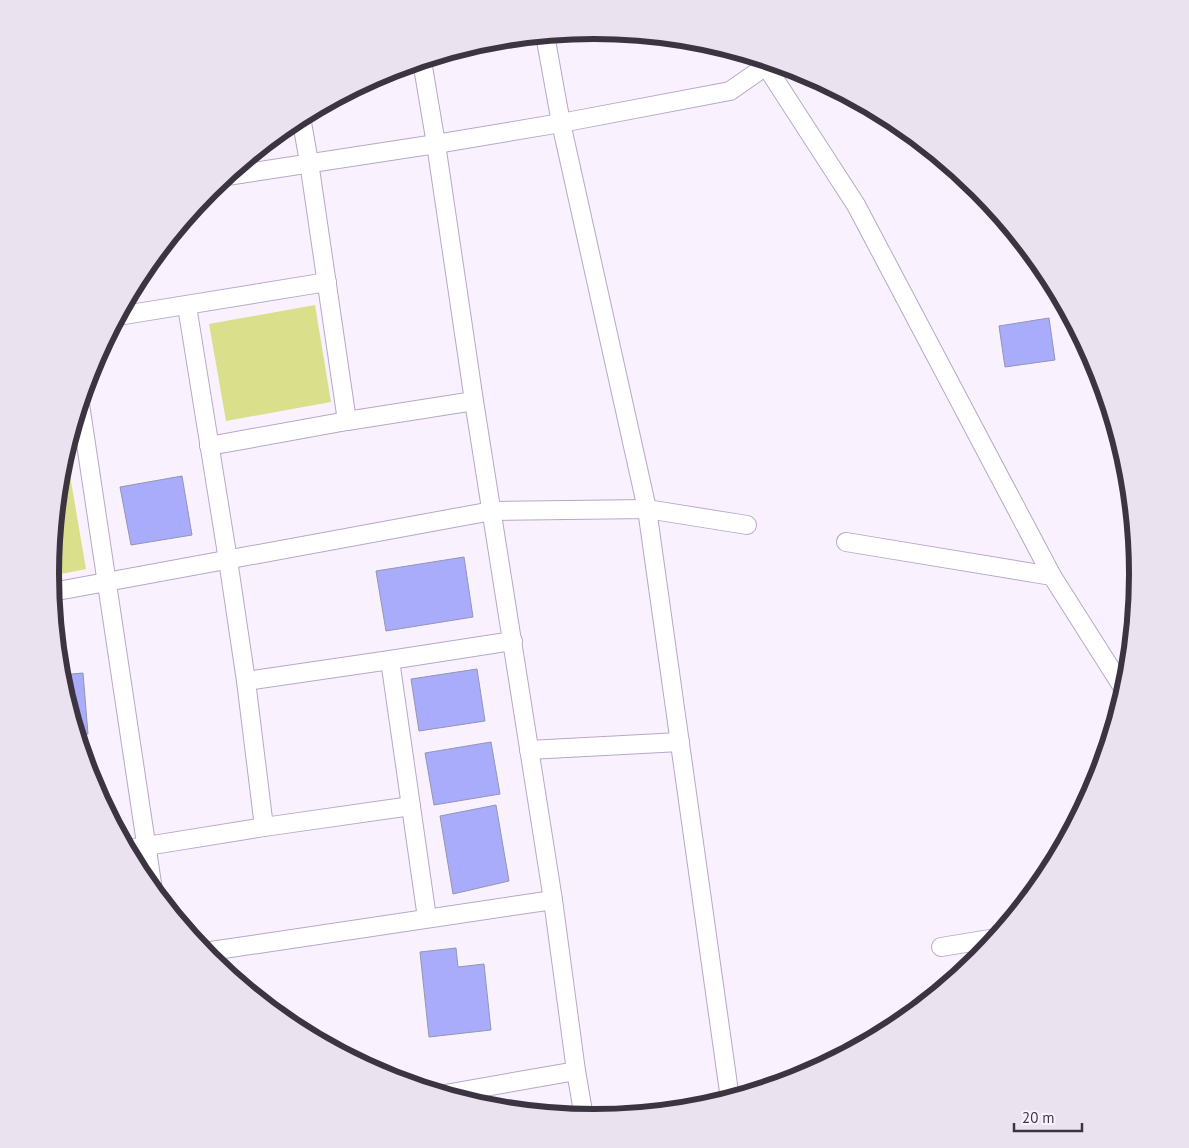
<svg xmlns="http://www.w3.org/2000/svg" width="1189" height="1148" font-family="'PT Sans',sans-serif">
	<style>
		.green { fill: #d9df8b }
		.building { fill: #a8acfa; stroke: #9395b5 }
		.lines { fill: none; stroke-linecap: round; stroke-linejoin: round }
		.street-casing { stroke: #b8a7c5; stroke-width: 20 }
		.street { stroke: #fff; stroke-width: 18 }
		.rim { fill: none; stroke: #3c3541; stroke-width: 6 }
	</style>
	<rect width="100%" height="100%" fill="#f9f2fe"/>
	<!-- green -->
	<g class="green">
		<polygon points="315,305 331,402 226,421 209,324"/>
		<polygon points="66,452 86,569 51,576 61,468"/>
	</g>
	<!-- building -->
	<g class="building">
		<polygon points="1049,318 1055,360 1005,367 999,326"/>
		<polygon points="182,476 192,535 131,545 120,487"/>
		<polygon points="464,557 473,617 386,631 376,571"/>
		<polygon points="477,669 485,721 419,731 411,679"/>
		<polygon points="83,673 88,734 77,735 61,680 60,675"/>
		<polygon points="491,742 500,794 434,805 425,753"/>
		<polygon points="496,805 509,881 453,894 440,816"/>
		<polygon points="456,948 458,967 484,964 491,1030 429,1037 420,952"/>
	</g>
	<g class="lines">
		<!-- street casing -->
		<g class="street-casing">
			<g id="street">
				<polyline points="545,35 561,123 647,509 730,1099"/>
				<polyline points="764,60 766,66 856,205 1052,576 1125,691"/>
				<polyline points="422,61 436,144 474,401 553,900 576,1071 584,1117"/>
				<polyline points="301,117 309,162 347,421"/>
				<polyline points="227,176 436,144 561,123 730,91 766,66"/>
				<polyline points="187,306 228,560 246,681 264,827"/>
				<polyline points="118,316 327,282"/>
				<polyline points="80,404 153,890"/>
				<polyline points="209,446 347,421 474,401"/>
				<polyline points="846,542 1052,576"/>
				<polyline points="52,592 492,511 647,509 747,525"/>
				<polyline points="390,660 427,918"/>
				<polyline points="246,681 390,660 513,641"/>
				<polyline points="529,750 680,742"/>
				<polyline points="128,849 264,827 411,806"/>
				<polyline points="941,947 996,938"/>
				<polyline points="204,952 553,900"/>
				<polyline points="445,1094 576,1071"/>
			</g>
		</g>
		<!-- street -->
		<use href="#street" class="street"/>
	</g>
	<!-- crop -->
	<path d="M0 0H1189V1148H0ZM59 574a535 535 0 1 1 1070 0a535 535 0 1 1-1070 0Z" fill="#eae3ef" fill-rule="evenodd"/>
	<path class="rim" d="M59 574a535 535 0 1 1 1070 0a535 535 0 1 1-1070 0Z"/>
	<!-- scale -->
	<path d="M1014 1123v8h68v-8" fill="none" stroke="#3c3541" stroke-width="2.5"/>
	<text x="1022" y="1123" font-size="15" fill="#3c3541" stroke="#f9f2fe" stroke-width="4" paint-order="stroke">20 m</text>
</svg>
